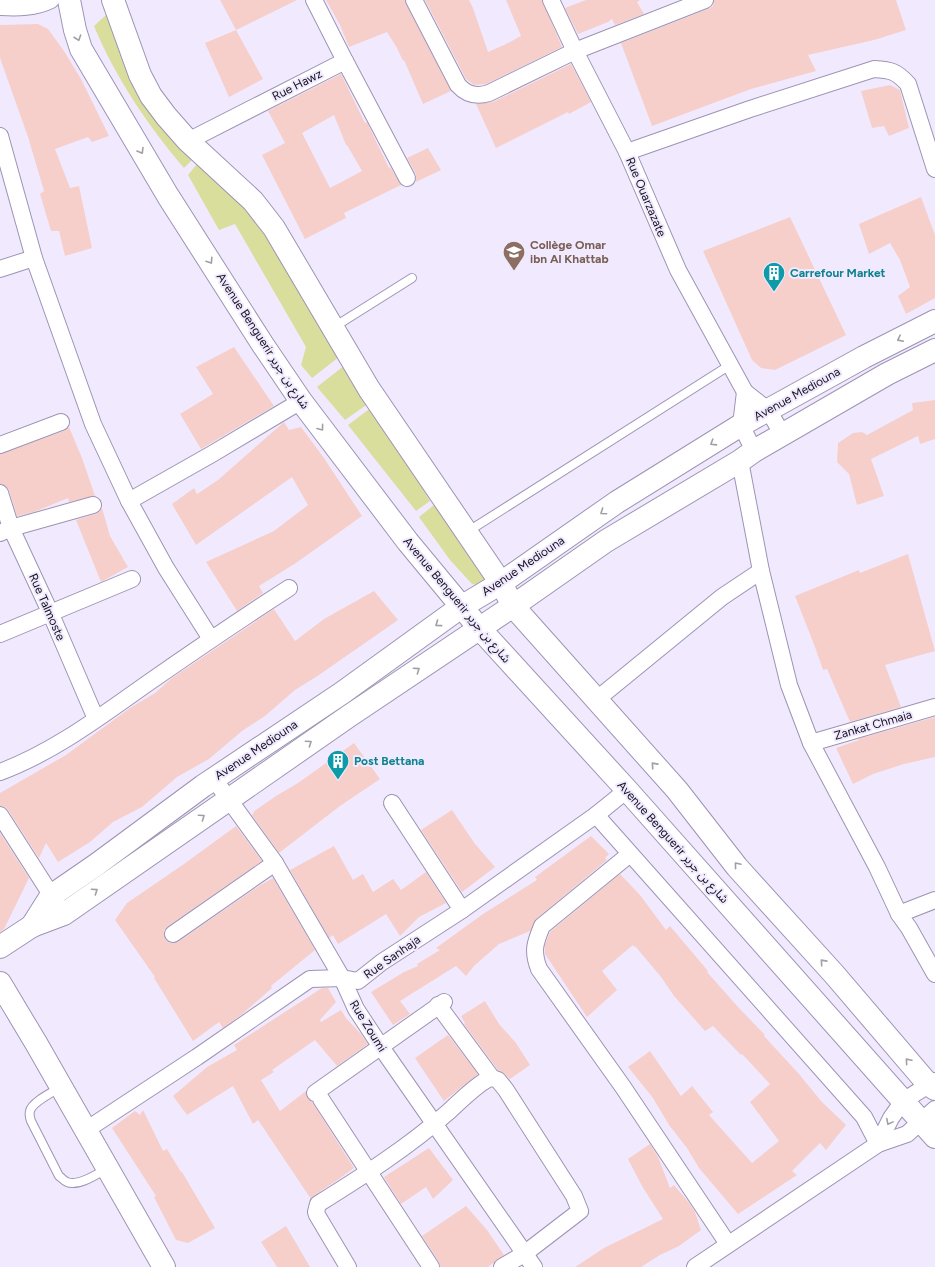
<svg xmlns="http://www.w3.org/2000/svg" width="935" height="1267" font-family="Figtree,'Noto Sans Arabic',sans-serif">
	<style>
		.green { fill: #d9de9c }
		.building { fill: #f6cfcb; fill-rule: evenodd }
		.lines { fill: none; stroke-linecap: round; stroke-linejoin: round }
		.lane-casing { stroke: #9e93b3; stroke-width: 10 }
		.street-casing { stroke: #9e93b3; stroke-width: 18 }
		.secondary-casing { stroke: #9e93b3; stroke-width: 24 }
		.lane { stroke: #fff; stroke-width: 8 }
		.street { stroke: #fff; stroke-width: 16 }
		.secondary { stroke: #fff; stroke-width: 22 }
		.oneway { stroke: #a19fa4 }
		.labels { text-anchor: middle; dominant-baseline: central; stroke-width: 4; stroke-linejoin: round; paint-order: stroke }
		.street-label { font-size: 12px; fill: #14101c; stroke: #f1eaff }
		.education-label { font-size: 12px; font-weight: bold; fill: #785e54; stroke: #f1eaff; text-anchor: start }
		.culture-label { font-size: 12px; font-weight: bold; fill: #0d838f; stroke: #f1eaff; text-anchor: start }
	</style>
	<rect width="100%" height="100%" fill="#f1eaff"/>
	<!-- green -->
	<g class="green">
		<path d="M 111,13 L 197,155 L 184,168 C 148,126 115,77 94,26 L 106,15 Z"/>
		<polygon points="201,159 251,206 339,357 312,378 301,365 306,347 235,224 219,230 188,175"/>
		<polygon points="345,365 369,403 345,420 317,387"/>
		<polygon points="372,407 430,501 416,511 348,425"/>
		<polygon points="434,505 487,580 482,586 472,584 450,560 419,517"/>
	</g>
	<!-- building -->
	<g class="building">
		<polygon points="220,0 297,0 236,30"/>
		<polygon points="326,0 405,0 406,4 451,91 423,104 404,60 403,61 397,48 387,32 349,47 340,25"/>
		<polygon points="425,0 469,0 473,8 488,52 506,44 521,36 506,0 542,0 562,47 486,84 474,85 466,79"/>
		<polygon points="586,0 640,0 637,2 644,14 615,25 612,19 608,22 578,34 565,8"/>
		<polygon points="714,0 896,0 906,30 874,40 808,55 816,71 751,89 652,126 621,43 708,9 713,6"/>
		<polygon points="38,24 48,29 64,51 81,79 109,136 92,142 88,137 55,149 70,188 79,186 92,248 65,256 59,231 51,231 40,194 44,191 28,137 0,58 0,25"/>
		<polygon points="236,30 263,79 229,97 205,43"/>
		<polygon points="571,64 591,102 569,114 568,112 496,148 476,104 493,102"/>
		<path d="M 341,74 L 365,123 L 367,122 L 374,137 L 389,168 L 390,167 L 401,185 L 344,213 L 346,218 L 305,239 L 262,155 L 285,143 L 268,111 ZM 334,115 L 346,145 L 347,145 L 362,171 L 330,188 L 302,133 Z"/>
		<polygon points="890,85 900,90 909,128 889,136 884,126 872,128 861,91"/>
		<polygon points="428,148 441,170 416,182 416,174 407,158"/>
		<polygon points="921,197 935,235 935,298 906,314 898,296 910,287 900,260 890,243 869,254 859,224"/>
		<polygon points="790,217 846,335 775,370 761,368 752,360 703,251"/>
		<polygon points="234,347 274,406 201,449 180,414 213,394 196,367"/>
		<polygon points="935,400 935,439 920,444 918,436 871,459 884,496 857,505 849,474 837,462 838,443 853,433 862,432 867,435 913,410 912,403"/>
		<polygon points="284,422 289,430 301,427 324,458 362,516 296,563 259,586 263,593 237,611 206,562 274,531 308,505 292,477 196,545 172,504 194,488 197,494 218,480"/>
		<polygon points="69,427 82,458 95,496 69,502 68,498 34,512 17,516 9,490 6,486 0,484 0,454 64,431"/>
		<polygon points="102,508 110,536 128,567 101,582 76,520 96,514 99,512"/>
		<polygon points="908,554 935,651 885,665 901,707 850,722 827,669 823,670 815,647 795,596 859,570 860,573"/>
		<polygon points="374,591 398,620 319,675 295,690 265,716 242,731 209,759 177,777 142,807 113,822 90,842 58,862 46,843 39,858 8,810 5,807 0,806 0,793 66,755 130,708 155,693 172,678 274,609 295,641 324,619"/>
		<polygon points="935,717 935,757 904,764 873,774 853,784 836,748 859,740 858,739"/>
		<polygon points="354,743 380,779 340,806 279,853 252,815 254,813 253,812 276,796 298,783"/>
		<polygon points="452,810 475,844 495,867 462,892 421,830"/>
		<polygon points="236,826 262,861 168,926 164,930 164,934 165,939 169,943 174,943 178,942 259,886 273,878 315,950 271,986 272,988 241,1015 223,1028 219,1022 193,1041 154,978 155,977 115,920 127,903 184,864"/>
		<polygon points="0,833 29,878 4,929 0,932"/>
		<polygon points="591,836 609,854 605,858 607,860 536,919 530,931 499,944 474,966 466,976 456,966 400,1001 410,1014 393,1025 371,992 404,972 418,966 417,964 440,950 436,948 483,914 537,880 535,877"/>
		<polygon points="334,846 353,880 363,874 373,892 393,879 401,890 426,872 446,903 419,917 400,936 386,914 338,944 333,935 329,938 290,870"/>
		<polygon points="620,874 640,895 666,930 670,926 708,971 707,972 738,1007 765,1035 764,1036 799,1074 821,1101 846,1125 826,1150 820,1143 792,1171 797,1175 738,1214 699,1168 687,1148 669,1125 653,1098 628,1067 650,1051 681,1096 692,1086 713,1112 709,1115 752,1163 779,1141 750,1102 770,1084 742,1054 741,1055 713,1026 705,1031 674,996 661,977 635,946 634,947 633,945 602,971 617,990 587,1017 545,954 545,945 550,932"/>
		<polygon points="322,988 328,988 336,1002 320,1020 321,1022 341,1010 346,1018 360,1033 368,1044 337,1066 315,1040 272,1070 274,1072 261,1080 280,1111 306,1091 307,1098 312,1102 354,1168 339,1179 313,1196 311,1199 258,1120 253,1124 233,1086 187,1115 173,1096 207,1067 237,1050 234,1045"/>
		<polygon points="485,1001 499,1024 516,1043 530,1065 510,1079 505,1074 498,1070 464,1024 465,1023 461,1016"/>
		<polygon points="448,1035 478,1074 444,1101 415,1058"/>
		<polygon points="143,1110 163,1151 167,1149 181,1172 182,1172 215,1228 188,1243 176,1240 154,1197 156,1196 112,1128 135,1111 140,1115"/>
		<polygon points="650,1144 658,1157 670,1188 674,1185 689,1203 695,1212 701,1230 679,1246 660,1255 641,1267 575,1267 604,1248 663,1219 642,1186 628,1159"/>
		<polygon points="429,1148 453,1180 433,1199 426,1187 401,1204 384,1177"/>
		<polygon points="466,1206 487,1230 504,1255 488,1267 440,1267 439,1262 422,1236"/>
		<polygon points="286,1226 310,1267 277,1267 261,1242"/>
	</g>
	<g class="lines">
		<!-- lane casing -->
		<g class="lane-casing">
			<g id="lane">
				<polyline points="334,327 412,278"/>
				<polyline points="467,532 730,365"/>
				<path d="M 61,1087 C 53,1092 32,1102 30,1111 C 29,1114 30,1118 31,1121 L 59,1176 C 62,1178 64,1181 67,1182 C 78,1187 97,1174 106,1169"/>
			</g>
		</g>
		<!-- street casing -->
		<g class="street-casing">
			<g id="street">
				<path d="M 414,0 L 458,85 C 467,95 476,97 489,93 L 575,51 L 705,0"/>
				<polyline points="551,0 575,51 627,152 678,270 745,392 768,410 783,435"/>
				<path d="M 0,7 C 18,8 35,8 51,0"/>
				<polyline points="345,61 407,178"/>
				<polyline points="0,136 34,258 93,424 129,501 166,568 211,639"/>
				<polyline points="188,141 345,61 314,0"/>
				<path d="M 627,152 L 750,109 L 874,69 C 891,70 896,71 908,84 L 935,169"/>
				<polyline points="0,269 34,258"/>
				<polyline points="745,392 741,425 754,451"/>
				<polyline points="0,445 61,422"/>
				<polyline points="740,461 761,571 789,685 811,743 877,867 899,914 909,928 935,974"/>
				<polyline points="0,493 11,528 50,612 96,719"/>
				<polyline points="129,501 212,454 301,401"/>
				<polyline points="0,533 11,528 93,505"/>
				<polyline points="0,634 132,579"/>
				<polyline points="596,700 722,597 761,571"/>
				<polyline points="811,743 935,707"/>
				<path d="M 0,772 C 54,752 101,716 148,683 C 194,651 241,619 289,588"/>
				<polyline points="214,779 275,863 342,978 356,1009 381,1047 534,1267"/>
				<polyline points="392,803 462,910"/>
				<polyline points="0,815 57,904"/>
				<polyline points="596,815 864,1117 878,1144"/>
				<path d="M 630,854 L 542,926 C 535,943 532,951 539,969 L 623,1087 L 728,1244"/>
				<polyline points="899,914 935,900"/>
				<polyline points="173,934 275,863"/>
				<polyline points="438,1005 492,1078"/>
				<polyline points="315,1093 444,1002"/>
				<polyline points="321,1099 431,1267"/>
				<polyline points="86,1130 197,1057 310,979 342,978 358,981 382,962 462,910 596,815 627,790"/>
				<polyline points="878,1144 891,1118 903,1101 935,1081"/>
				<path d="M 348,1267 L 317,1215 L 316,1212 L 318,1204 C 363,1176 407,1148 447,1113 C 456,1105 482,1079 492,1078 L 498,1080 L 506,1090 L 574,1196 L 580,1211 L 524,1254 L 502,1267"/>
				<polyline points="695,1267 878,1144 907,1134 935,1109"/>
			</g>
		</g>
		<!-- secondary casing -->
		<g class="secondary-casing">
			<g id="secondary">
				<polyline points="69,0 75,30 81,49 168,196 263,345 301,401 408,542 480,629 627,790 935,1137"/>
				<polyline points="113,0 140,75 151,96 166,116 188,141 253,201 274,228 369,389 501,583 513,606 677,790 737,867 834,974 928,1084 935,1089"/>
				<polyline points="32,926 51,896 96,865 203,786 342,693 461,607 501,583 617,502 741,425 864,357 935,321"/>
				<polyline points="0,947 32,926 64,914 349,716 513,606 606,541 740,461 754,451 887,374 935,350"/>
				<polyline points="0,983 36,1043 164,1267"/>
			</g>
		</g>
		<!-- lane -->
		<use href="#lane" class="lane"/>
		<!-- street -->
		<use href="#street" class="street"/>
		<!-- secondary -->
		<use href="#secondary" class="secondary"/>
	</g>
	<!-- one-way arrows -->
	<defs><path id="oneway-chevron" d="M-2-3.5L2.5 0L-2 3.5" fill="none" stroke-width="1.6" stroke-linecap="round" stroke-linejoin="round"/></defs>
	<g class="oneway">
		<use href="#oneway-chevron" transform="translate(78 38) rotate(71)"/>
		<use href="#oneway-chevron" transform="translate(141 151) rotate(59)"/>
		<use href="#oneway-chevron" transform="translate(210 261) rotate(57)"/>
		<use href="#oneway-chevron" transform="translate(900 339) rotate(153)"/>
		<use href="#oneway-chevron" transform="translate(321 428) rotate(53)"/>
		<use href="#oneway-chevron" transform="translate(713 443) rotate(148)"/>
		<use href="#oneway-chevron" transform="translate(603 512) rotate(145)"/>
		<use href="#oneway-chevron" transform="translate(438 624) rotate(144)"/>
		<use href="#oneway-chevron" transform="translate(417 670) rotate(-34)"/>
		<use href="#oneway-chevron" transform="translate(309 743) rotate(-35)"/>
		<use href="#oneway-chevron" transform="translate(654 765) rotate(-132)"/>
		<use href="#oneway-chevron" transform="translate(202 817) rotate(-35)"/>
		<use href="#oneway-chevron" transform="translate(737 865) rotate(-130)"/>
		<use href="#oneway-chevron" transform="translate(95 891) rotate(-34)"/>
		<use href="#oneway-chevron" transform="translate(823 962) rotate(-132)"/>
		<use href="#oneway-chevron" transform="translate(908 1061) rotate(-131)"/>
		<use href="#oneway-chevron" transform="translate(889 1122) rotate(118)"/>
	</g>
	<!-- icons -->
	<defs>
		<g id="school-pin" transform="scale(1.15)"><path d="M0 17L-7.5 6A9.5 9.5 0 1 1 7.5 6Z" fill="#8d6e63" stroke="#f1eaff"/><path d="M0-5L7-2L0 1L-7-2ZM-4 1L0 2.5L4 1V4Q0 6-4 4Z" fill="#fff"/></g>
		<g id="building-pin" transform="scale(1.15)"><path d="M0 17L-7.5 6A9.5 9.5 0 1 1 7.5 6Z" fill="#0f9aa8" stroke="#f1eaff"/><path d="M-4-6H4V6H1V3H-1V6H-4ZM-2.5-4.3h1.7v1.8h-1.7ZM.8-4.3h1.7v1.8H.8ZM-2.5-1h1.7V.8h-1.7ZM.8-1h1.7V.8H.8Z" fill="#fff"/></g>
	</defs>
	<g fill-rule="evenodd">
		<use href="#school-pin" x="514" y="252"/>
		<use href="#building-pin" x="774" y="273"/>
		<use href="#building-pin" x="338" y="761"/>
	</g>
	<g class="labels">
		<!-- street labels -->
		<g class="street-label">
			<text transform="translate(297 85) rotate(-27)">Rue Hawz</text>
			<text transform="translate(646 197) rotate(67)">Rue Ouarzazate</text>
			<text transform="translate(263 341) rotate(57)">Avenue Benguerir شارع بن جرير</text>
			<text transform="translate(797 394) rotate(-29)">Avenue Mediouna</text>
			<text transform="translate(523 566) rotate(-34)">Avenue Mediouna</text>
			<text transform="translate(457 600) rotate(50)">Avenue Benguerir شارع بن جرير</text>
			<text transform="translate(47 607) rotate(66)">Rue Talmoste</text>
			<text transform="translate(873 725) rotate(-16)">Zankat Chmaia</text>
			<text transform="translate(256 750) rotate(-34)">Avenue Mediouna</text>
			<text transform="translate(673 842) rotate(48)">Avenue Benguerir شارع بن جرير</text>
			<text transform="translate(392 957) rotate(-35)">Rue Sanhaja</text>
			<text transform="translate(368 1026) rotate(58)">Rue Zoumi</text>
		</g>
		<!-- education labels -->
		<g class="education-label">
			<text x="530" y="245">Collège Omar<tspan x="530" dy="14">ibn Al Khattab</tspan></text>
		</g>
		<!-- culture labels -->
		<g class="culture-label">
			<text x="790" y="273">Carrefour Market</text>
			<text x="354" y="761">Post Bettana</text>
		</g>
	</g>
</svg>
